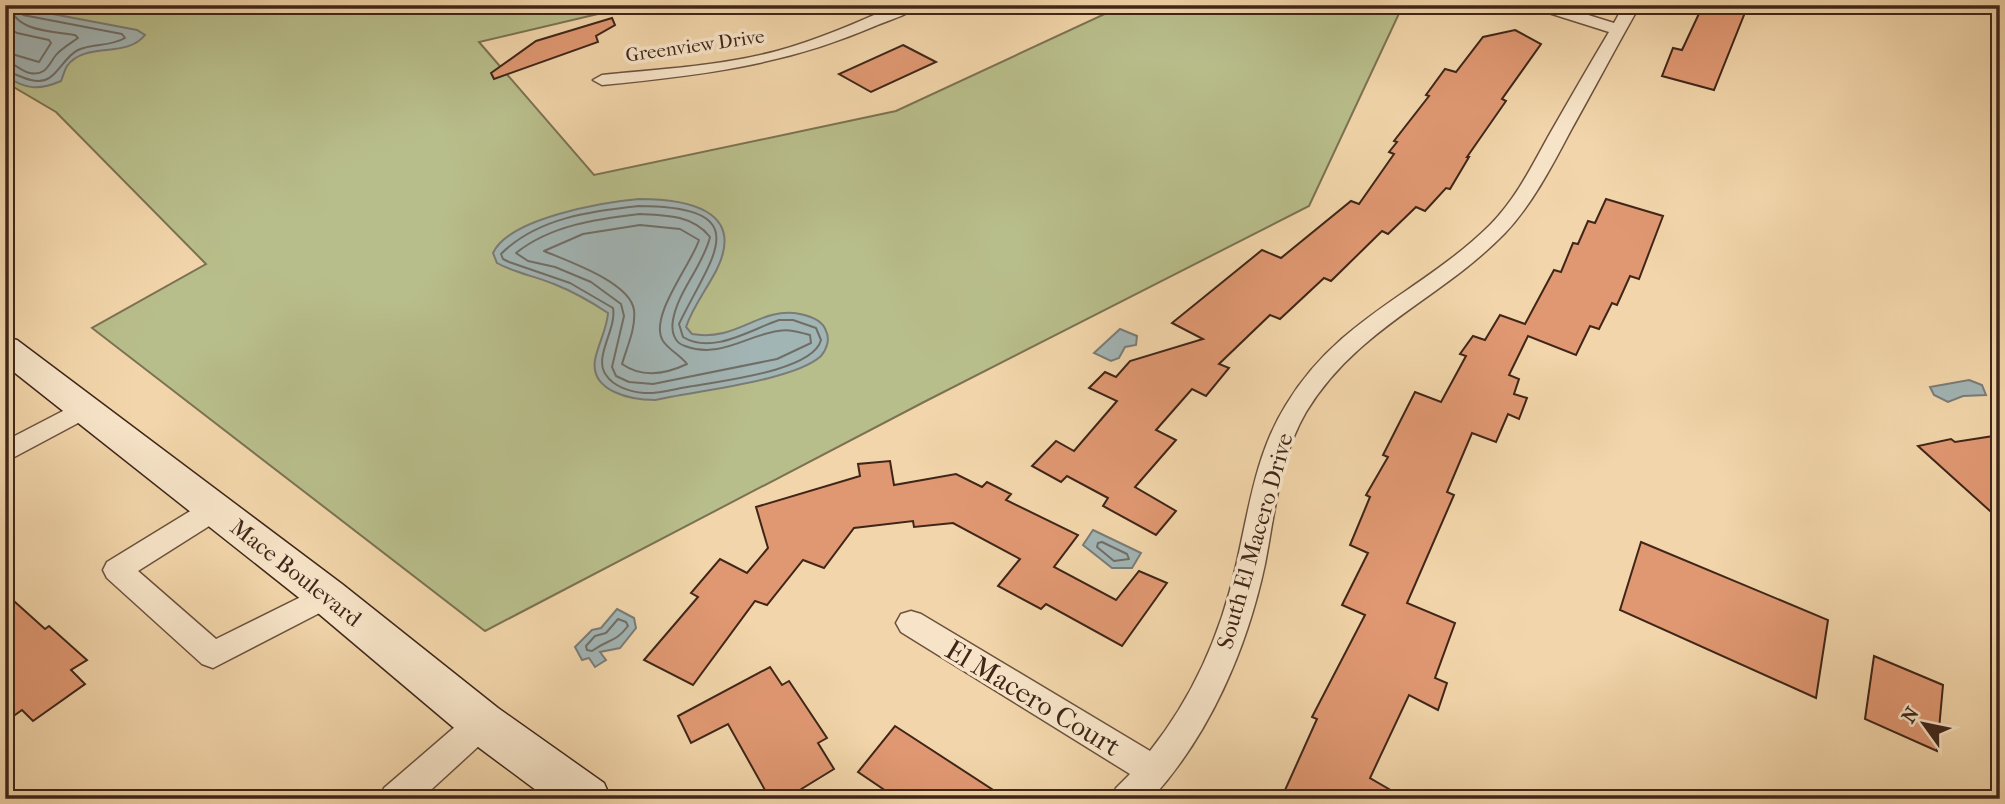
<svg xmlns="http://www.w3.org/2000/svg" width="2005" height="804" font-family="'IM FELL French Canon',serif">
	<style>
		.green { fill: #b8be8b; stroke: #7c7252; stroke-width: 2 }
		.water { fill: #a2b5b5; stroke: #7a7c77; stroke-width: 2 }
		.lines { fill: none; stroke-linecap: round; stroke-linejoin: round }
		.shore { stroke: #706e67; stroke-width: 2 }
		.building { fill: #e09872; stroke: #3f2619; stroke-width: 2 }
		.street-casing { stroke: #6c523d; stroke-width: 3 }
		.secondary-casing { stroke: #3f2619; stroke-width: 3 }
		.street { fill: #f7e4c8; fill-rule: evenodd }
		.secondary { fill: #f7e4c8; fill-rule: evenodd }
		.labels { text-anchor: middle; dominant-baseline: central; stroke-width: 7; stroke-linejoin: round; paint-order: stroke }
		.far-street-label { font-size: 19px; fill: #3f2619; stroke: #f7e4c8 }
		.street-label { font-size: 23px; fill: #3f2619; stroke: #f7e4c8 }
		.near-street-label { font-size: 28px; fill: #3f2619; stroke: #f7e4c8 }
	</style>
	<rect width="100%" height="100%" fill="#f2d5aa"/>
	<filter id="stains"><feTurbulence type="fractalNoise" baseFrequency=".00286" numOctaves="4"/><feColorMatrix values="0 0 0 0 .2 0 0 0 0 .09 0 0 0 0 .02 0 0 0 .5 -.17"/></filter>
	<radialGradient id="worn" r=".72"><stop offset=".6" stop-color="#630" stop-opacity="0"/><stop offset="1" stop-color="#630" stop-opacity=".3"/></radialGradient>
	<!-- green -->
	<polygon class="green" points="5,5 636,5 479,42 594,175 896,111 1124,5 1403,5 1309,206 924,402 485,631 92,328 206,264 56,112 5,82"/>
	<!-- water -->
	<g class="water">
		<path d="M 21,8 L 137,30 L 145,35 C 126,59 85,41 67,66 C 65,69 63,76 61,81 C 38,91 26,89 5,76 L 5,9 Z"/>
		<path d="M 639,199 C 685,199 746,209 717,269 C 707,289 693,306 686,327 L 692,334 C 738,342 759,306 800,314 C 810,316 823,321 826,331 C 830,339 827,349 821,356 C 794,381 694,391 655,400 C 632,400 590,392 595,360 C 598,344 607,329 608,313 C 590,301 574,292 554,284 C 535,276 515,273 497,263 L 493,253 C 509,218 604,202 639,199 Z"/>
		<polygon points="1120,329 1137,336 1136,345 1125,347 1119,358 1111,361 1094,353"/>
		<polygon points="1969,380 1982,385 1986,395 1963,396 1948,402 1934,395 1930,387"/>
		<polygon points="1093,530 1141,553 1132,568 1112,568 1083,545"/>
		<polygon points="617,609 634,618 636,628 620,648 600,652 606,660 595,667 589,658 582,660 575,647 592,630 601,628"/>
	</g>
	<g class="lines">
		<!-- shore -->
		<g class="shore">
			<polyline points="5,26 17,33 49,40 51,43 39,62 5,52"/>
			<path d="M 5,62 C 15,63 21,71 30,73 C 46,76 48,65 56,55 C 61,49 71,43 78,38 L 75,35 C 52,31 16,32 9,5"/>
			<path d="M 5,71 C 14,73 22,78 31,80 C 56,87 60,59 78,50 C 93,43 110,47 125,38 L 122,34 L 23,15 L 17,5"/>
			<path d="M 639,206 C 760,207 711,257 679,324 L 683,337 C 712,355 750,330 779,320 L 793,320 L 816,328 L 821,340 C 813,371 720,381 693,386 C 677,388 660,394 644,393 C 631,392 614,387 606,375 C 593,357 617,329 613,308 L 570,283 L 509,262 L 503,259 L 501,254 C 537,218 591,211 639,206 Z"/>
			<path d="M 640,214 C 665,215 693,215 710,237 C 703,266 678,291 673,320 C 671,331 674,343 685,346 C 720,359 745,336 778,331 C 790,329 799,332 810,335 L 811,343 L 777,359 L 653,384 L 629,382 L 616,376 L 612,367 L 624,316 L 621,304 L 591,282 L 555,267 L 528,261 L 516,253 C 551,225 597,219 640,214 Z"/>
			<path d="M 640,225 L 680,229 L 699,240 C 691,265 648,317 663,341 C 669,350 680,355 687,364 C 666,374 642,378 622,364 C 627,347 636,328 634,310 C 630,282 567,261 544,251 L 583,234 Z"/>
			<polygon points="1102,542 1127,554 1129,559 1114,561 1097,547 1098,543"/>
			<path d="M 618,619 L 626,622 L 628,626 C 615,643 608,639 592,651 L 587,650 L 586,646 L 595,636 L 606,633 Z"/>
		</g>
	</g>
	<!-- building -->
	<g class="building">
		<polygon points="1703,5 1748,5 1714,90 1662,76 1673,48 1682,50"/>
		<polygon points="612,18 615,25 596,36 598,42 494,79 491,73 536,41"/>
		<polygon points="1515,30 1541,44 1502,99 1506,101 1467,157 1469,157 1450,189 1446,188 1425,211 1416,207 1388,234 1382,231 1331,281 1324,278 1280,319 1270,315 1219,364 1229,368 1206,396 1192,389 1156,430 1176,440 1135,487 1176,511 1156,535 1103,506 1108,498 1067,476 1061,482 1032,466 1056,441 1074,451 1117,401 1089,388 1105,372 1116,377 1130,361 1203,339 1172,323 1262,250 1281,258 1351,201 1359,204 1394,154 1389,152 1397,142 1394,141 1429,96 1426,95 1445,69 1456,72 1483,37"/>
		<polygon points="903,45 936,62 871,92 839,74"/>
		<polygon points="1606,199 1663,216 1639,279 1630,276 1617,305 1612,303 1599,329 1590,326 1576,355 1528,336 1509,375 1519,379 1514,394 1527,398 1519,419 1508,414 1496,442 1472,433 1447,492 1454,495 1407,603 1455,623 1435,678 1447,683 1438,710 1409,695 1370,778 1406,799 1281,799 1317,719 1312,717 1365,615 1342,605 1368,553 1350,545 1370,497 1366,495 1388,457 1383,455 1415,392 1441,402 1466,356 1460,354 1473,336 1485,340 1500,315 1525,324 1554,270 1561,272 1573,243 1578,244 1588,221 1595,223"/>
		<polygon points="2000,435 2000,520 1918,446 1951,439 1955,442"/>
		<polygon points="890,461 894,485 956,474 982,487 987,482 1011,494 1006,500 1078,535 1054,567 1116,600 1139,571 1167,583 1122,646 1046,604 1041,609 998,586 1020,559 953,523 914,527 913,521 854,528 824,568 803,560 767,605 755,601 693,685 644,660 698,597 691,593 720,559 747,573 768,548 756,507 860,476 858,464"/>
		<polygon points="1641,542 1828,620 1816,698 1620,610"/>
		<polygon points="5,593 45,629 49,626 87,660 71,670 85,684 33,721 22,710 5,722"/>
		<polygon points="1874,656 1943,685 1937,751 1865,719"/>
		<polygon points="770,667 782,685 789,681 827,738 818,743 834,769 785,799 770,799 728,724 691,743 678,716"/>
		<polygon points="895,726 1007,799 898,799 858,772"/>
	</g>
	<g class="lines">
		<!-- street casing -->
		<g class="street-casing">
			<g id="street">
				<path d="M 897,5 L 919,5 C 909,15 889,20 875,26 C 782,66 701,75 602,85 L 593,80 L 602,75 C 660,69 720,66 777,51 C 818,40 858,22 897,5 Z"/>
				<path d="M 1531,5 L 1556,5 L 1614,23 L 1624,5 L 1640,5 C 1616,47 1594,89 1571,130 C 1552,166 1533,203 1505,233 C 1440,300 1357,328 1306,412 C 1279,458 1275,513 1265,564 C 1247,649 1209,736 1151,799 L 1111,799 L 1116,788 L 1130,774 L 901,632 L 896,623 L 901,614 L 911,611 L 921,614 L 1150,751 C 1193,697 1221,633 1236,566 C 1249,510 1255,455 1286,405 C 1339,317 1421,293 1490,225 C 1515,200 1531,168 1548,137 C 1568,102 1588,67 1609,32 L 1533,8 Z"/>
				<polygon points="86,399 95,402 98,408 95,414 5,462 5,441"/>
				<polygon points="215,499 225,502 228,509 225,516 138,571 216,639 327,584 337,588 341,596 337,604 213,668 202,664 107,578 103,570 107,562 205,502"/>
				<polygon points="482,709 493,713 498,723 493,733 421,799 379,799 384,788 471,713"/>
			</g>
		</g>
		<!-- secondary casing -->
		<g class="secondary-casing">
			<polygon id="secondary" points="5,337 17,340 342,584 498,708 604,783 611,799 548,799 466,738 312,608 5,365"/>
		</g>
		<!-- street -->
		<use href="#street" class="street"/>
		<!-- secondary -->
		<use href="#secondary" class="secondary"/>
	</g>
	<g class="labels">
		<!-- far-street labels -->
		<g class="far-street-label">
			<text transform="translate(695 46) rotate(-8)">Greenview Drive</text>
		</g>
		<!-- street labels -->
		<g class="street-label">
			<text transform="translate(1255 541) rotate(-74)">South El Macero Drive</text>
			<text transform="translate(296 573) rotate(38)">Mace Boulevard</text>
		</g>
		<!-- near-street labels -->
		<g class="near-street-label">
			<text transform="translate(1033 698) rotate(31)">El Macero Court</text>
		</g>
	</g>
	<!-- margin -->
	<rect width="2005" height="804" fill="none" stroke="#f2d5aa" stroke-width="28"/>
	<rect x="7" y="7" width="1991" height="790" fill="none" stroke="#3f2619" stroke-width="3.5"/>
	<rect x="14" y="14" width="1977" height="776" fill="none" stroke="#3f2619" stroke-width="2"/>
	<!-- north arrow -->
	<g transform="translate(1924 724) rotate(303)" stroke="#f7e4c8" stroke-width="5" paint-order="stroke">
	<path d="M0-5L12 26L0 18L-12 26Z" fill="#3f2619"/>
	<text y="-10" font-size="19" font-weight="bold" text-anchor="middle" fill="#3f2619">N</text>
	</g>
	<rect width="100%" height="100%" filter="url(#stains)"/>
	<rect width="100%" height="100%" fill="url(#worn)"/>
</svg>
